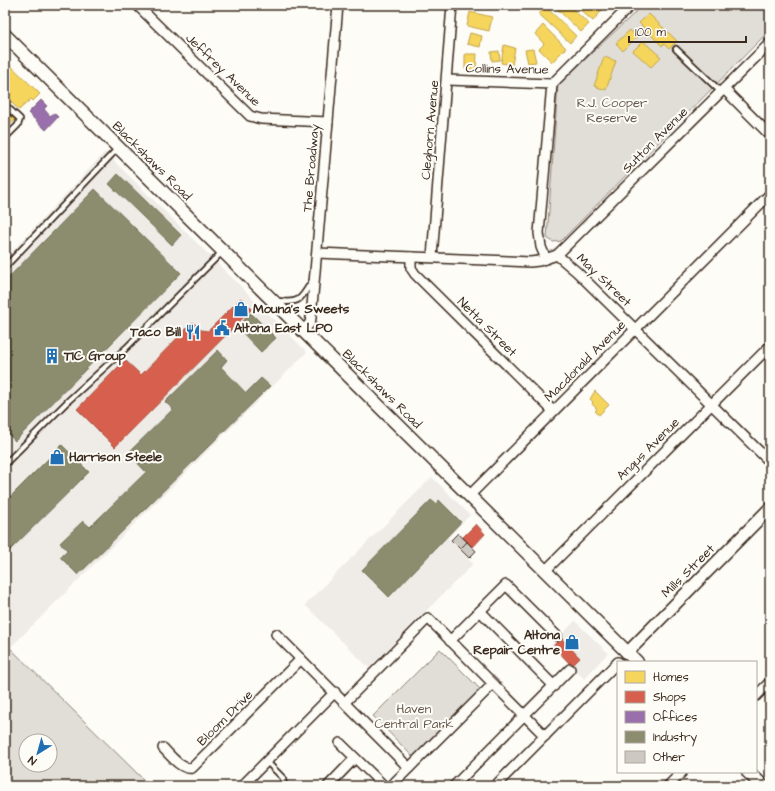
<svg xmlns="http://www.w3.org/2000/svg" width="775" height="791" font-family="'Architects Daughter',sans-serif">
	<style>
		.built { fill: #efece7 }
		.green { fill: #e1ded7; stroke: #8e847a; fill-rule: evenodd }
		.homes { fill: #f6d55c; stroke: #bea249 }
		.shops { fill: #d6604d; stroke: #a8503f }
		.offices { fill: #9970ab; stroke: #7d5b81 }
		.industry { fill: #8c8c6e; stroke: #746f56 }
		.building { fill: #cdc8c2; stroke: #3b2a1e }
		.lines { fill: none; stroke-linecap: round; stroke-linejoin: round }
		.service-casing { stroke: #3b2a1e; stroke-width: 8 }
		.minor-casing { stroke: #3b2a1e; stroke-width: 12 }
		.tertiary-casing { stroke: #3b2a1e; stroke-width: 14 }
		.secondary-casing { stroke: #3b2a1e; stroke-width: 15 }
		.service { stroke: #fdfcf7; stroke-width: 4.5 }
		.minor { stroke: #fdfcf7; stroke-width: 9 }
		.tertiary { stroke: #fdfcf7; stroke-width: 11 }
		.secondary { stroke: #fdfcf7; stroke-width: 12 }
		.labels { text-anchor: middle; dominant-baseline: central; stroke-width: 4; stroke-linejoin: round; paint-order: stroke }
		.street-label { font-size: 13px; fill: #3b2a1e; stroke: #fdfcf7 }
		.park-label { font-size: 13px; fill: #64574c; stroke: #fdfcf7 }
		.poi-label { font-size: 13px; font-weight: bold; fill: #3b2a1e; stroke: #fdfcf7; text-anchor: start }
	</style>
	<rect width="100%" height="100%" fill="#fdfcf7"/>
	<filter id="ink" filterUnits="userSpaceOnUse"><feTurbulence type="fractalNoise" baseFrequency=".025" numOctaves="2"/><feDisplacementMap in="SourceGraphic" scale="8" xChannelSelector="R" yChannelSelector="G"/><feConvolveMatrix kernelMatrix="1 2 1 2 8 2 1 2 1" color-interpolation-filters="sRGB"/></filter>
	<g filter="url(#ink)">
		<!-- built -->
		<g class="built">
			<polygon points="105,152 307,352 10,648 5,643 5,259"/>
			<polygon points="432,477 470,515 448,538 473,564 369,668 305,605"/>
			<polygon points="575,621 608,653 584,679 551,645"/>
		</g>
		<!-- green -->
		<g class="green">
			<polygon points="643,5 770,5 770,30 561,241 553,242 547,238 558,85"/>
			<path d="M 5,643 L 150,786 L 5,786 ZM 26,741 L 50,741 L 50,765 L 26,765 Z"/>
			<polygon points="440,649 481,690 414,758 373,716"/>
		</g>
		<!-- homes -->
		<g class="homes">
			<rect x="469" y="5" width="12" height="3"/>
			<polygon points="553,5 568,5 589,24 581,32"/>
			<polygon points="581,5 597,5 602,10 593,21 578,8"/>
			<polygon points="546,7 576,36 570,43 539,14"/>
			<polygon points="470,12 492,17 489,31 467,26"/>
			<polygon points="649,14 677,41 669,49 664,44 662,46 639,23"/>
			<polygon points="543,25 566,48 552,62 539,49 544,44 535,34"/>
			<polygon points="630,30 637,37 623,51 616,43"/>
			<polygon points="470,33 482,36 480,47 467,44"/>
			<polygon points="643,41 661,57 651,67 633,51"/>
			<polygon points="504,45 515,48 512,65 501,63"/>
			<polygon points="533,49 536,62 528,63 525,50"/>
			<polygon points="499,51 500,60 492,61 491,52"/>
			<polygon points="465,54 477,54 476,70 465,69"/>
			<polygon points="604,57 616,61 606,90 594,86"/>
			<polygon points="5,60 40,94 33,101 31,99 19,110 5,96"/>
			<polygon points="5,110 15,120 5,129"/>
			<polygon points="595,391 609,405 599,415 595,411 597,409 592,404 593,402 590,399"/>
		</g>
		<!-- shops -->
		<g class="shops">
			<polygon points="241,298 252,309 115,447 77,409 125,360 141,375 193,322 201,330 208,331"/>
			<polygon points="476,524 485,534 473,547 463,537"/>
			<polygon points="561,638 580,658 572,666 553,646"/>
		</g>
		<!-- offices -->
		<polygon class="offices" points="41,100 47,106 44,109 50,116 54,113 58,117 46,130 28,113"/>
		<!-- industry -->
		<g class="industry">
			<polygon points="118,174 181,235 172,245 109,184"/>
			<polygon points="95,189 181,273 15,441 5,431 5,281"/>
			<polygon points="251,313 276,338 261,352 237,327"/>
			<polygon points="218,350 227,360 221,367 246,393 261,378 270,386 78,575 60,557 67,550 60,543 83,521 90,527 146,472 128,453 173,409 165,402"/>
			<polygon points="62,445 89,472 5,555 5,502"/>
			<polygon points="431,500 436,504 439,500 461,522 389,597 362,570"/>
		</g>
		<!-- building -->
		<g class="building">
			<polygon points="458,533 467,542 460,549 451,540"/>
			<polygon points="467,542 476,551 469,558 460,549"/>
		</g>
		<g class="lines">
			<!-- service casing -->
			<g class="service-casing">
				<g id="service">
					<polyline points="676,49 721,92"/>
					<polyline points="5,105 20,119 18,125 5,138"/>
					<polyline points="5,267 118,148"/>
					<path d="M 278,301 C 300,304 301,299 312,281"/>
					<polyline points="5,464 68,401 126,348 223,251"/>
					<polyline points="266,761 283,778 284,786"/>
				</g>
			</g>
			<!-- minor casing -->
			<g class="minor-casing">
				<g id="minor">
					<polyline points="137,5 250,116 261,119 328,122"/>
					<polyline points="447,80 552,84 631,5"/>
					<polyline points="724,89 770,135"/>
					<polyline points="317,253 530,262 539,261 557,255 577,272 770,462"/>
					<polyline points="557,255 770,43"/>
					<polyline points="411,257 411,268 415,274 553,411"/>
					<polyline points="432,257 452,5"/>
					<polyline points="546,259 541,247 539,233 552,84"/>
					<polyline points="303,331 310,323 311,318 338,5"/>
					<polyline points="469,496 770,194"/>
					<polyline points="545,571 770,346"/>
					<polyline points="480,611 554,686"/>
					<polyline points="276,634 409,768"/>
					<polyline points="450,641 506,585 557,636"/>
					<polyline points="756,696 770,682"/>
					<polyline points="345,702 428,618 545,736"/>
					<polyline points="340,743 384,786"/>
					<path d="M 163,748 C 170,755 181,770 192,768 L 301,659"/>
					<polyline points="242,786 335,692"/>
					<polyline points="328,786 355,758"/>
					<polyline points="391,786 493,684"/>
					<polyline points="454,786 570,669"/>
					<polyline points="495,786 618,662"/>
					<polyline points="668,786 682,772"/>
				</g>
			</g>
			<!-- tertiary casing -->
			<g class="tertiary-casing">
				<polyline id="tertiary" points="627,653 770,508"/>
			</g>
			<!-- secondary casing -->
			<g class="secondary-casing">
				<g id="secondary">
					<polyline points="5,35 637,662"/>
					<polyline points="748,772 763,786"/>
				</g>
			</g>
			<!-- service -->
			<use href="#service" class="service"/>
			<!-- minor -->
			<use href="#minor" class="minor"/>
			<!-- tertiary -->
			<use href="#tertiary" class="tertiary"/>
			<!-- secondary -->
			<use href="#secondary" class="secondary"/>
		</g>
	</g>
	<!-- icons -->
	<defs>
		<g id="shop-bare" transform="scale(1.2)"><path d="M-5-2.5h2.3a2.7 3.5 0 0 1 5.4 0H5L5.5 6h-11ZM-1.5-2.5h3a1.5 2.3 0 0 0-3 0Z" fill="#1f6fb2" stroke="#fdfcf7" stroke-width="2.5" paint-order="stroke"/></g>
		<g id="civic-bare" transform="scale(1.2)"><path d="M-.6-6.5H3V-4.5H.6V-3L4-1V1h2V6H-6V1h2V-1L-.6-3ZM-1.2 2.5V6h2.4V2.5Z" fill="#1f6fb2" stroke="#fdfcf7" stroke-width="2.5" paint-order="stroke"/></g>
		<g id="restaurant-bare" transform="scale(1.2)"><path d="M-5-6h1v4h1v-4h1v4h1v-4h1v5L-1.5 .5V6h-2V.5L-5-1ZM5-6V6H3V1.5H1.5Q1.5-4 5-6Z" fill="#1f6fb2" stroke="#fdfcf7" stroke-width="2.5" paint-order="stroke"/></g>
		<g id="building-bare" transform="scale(1.2)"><path d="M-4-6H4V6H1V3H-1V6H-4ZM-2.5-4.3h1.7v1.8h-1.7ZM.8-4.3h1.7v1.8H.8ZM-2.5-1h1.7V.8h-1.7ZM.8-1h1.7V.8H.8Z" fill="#1f6fb2" stroke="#fdfcf7" stroke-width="2.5" paint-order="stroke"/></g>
	</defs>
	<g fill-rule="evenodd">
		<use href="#shop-bare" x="241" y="309"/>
		<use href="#civic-bare" x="222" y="328"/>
		<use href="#restaurant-bare" x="193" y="332"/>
		<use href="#building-bare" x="52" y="356"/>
		<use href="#shop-bare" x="57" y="457"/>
		<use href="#shop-bare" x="572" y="642"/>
	</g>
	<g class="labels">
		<!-- street labels -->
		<g class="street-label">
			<text transform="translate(507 69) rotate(1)">Collins Avenue</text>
			<text transform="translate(223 70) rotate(44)">Jeffrey Avenue</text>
			<text transform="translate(430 130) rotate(-85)">Cleghorn Avenue</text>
			<text transform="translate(655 140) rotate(-45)">Sutton Avenue</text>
			<text transform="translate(152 161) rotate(45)">Blackshaws Road</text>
			<text transform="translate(311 168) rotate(-85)">The Broadway</text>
			<text transform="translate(604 280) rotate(44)">May Street</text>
			<text transform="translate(487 327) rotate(45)">Netta Street</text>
			<text transform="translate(585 361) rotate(-45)">Macdonald Avenue</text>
			<text transform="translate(382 389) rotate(45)">Blackshaws Road</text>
			<text transform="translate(648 449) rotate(-45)">Angus Avenue</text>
			<text transform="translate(688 571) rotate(-45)">Mills Street</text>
			<text transform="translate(225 718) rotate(-45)">Bloom Drive</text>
		</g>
		<!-- park labels -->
		<g class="park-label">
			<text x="612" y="103">R.J. Cooper<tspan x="612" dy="15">Reserve</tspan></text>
			<text x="414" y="709">Haven<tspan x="414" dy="15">Central Park</tspan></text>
		</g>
		<!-- poi labels -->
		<g class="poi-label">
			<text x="253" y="309">Mouna’s Sweets</text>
			<text x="234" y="328">Altona East LPO</text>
			<text x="181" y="332" text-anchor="end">Taco Bill</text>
			<text x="64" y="356">TIC Group</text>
			<text x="69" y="457">Harrison Steele</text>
			<text x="560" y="635" text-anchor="end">Altona<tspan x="560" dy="15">Repair Centre</tspan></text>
		</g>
	</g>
	<!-- margin -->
	<rect width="775" height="791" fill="none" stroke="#fdfcf7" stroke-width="20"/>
	<rect x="10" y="10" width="755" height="771" fill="none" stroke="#3b2a1e" stroke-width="1.5" filter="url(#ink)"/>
	<!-- legend -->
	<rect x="617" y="661" width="140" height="112" fill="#fdfcf7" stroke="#afa8a0"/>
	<rect x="625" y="671" width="20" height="12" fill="#f6d55c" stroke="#afa8a0"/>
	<text x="653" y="681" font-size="12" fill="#3b2a1e">Homes</text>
	<rect x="625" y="691" width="20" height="12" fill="#d6604d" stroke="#afa8a0"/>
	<text x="653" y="701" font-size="12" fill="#3b2a1e">Shops</text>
	<rect x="625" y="711" width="20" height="12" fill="#9970ab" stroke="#afa8a0"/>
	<text x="653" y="721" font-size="12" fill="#3b2a1e">Offices</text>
	<rect x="625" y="731" width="20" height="12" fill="#8c8c6e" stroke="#afa8a0"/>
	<text x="653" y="741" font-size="12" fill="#3b2a1e">Industry</text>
	<rect x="625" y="751" width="20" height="12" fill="#cdc8c2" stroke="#afa8a0"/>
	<text x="653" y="761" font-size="12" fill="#3b2a1e">Other</text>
	<!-- north arrow -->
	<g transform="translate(38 753) rotate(217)"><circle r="19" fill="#fdfcf7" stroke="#afa8a0"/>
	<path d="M0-3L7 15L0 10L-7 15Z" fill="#1f6fb2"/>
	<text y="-6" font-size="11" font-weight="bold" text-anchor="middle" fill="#3b2a1e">N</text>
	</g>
	<!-- scale -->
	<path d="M629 36v6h117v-6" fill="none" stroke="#3b2a1e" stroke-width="2"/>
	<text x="635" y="36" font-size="12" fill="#3b2a1e" stroke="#fdfcf7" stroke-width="3" paint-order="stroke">100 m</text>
</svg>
